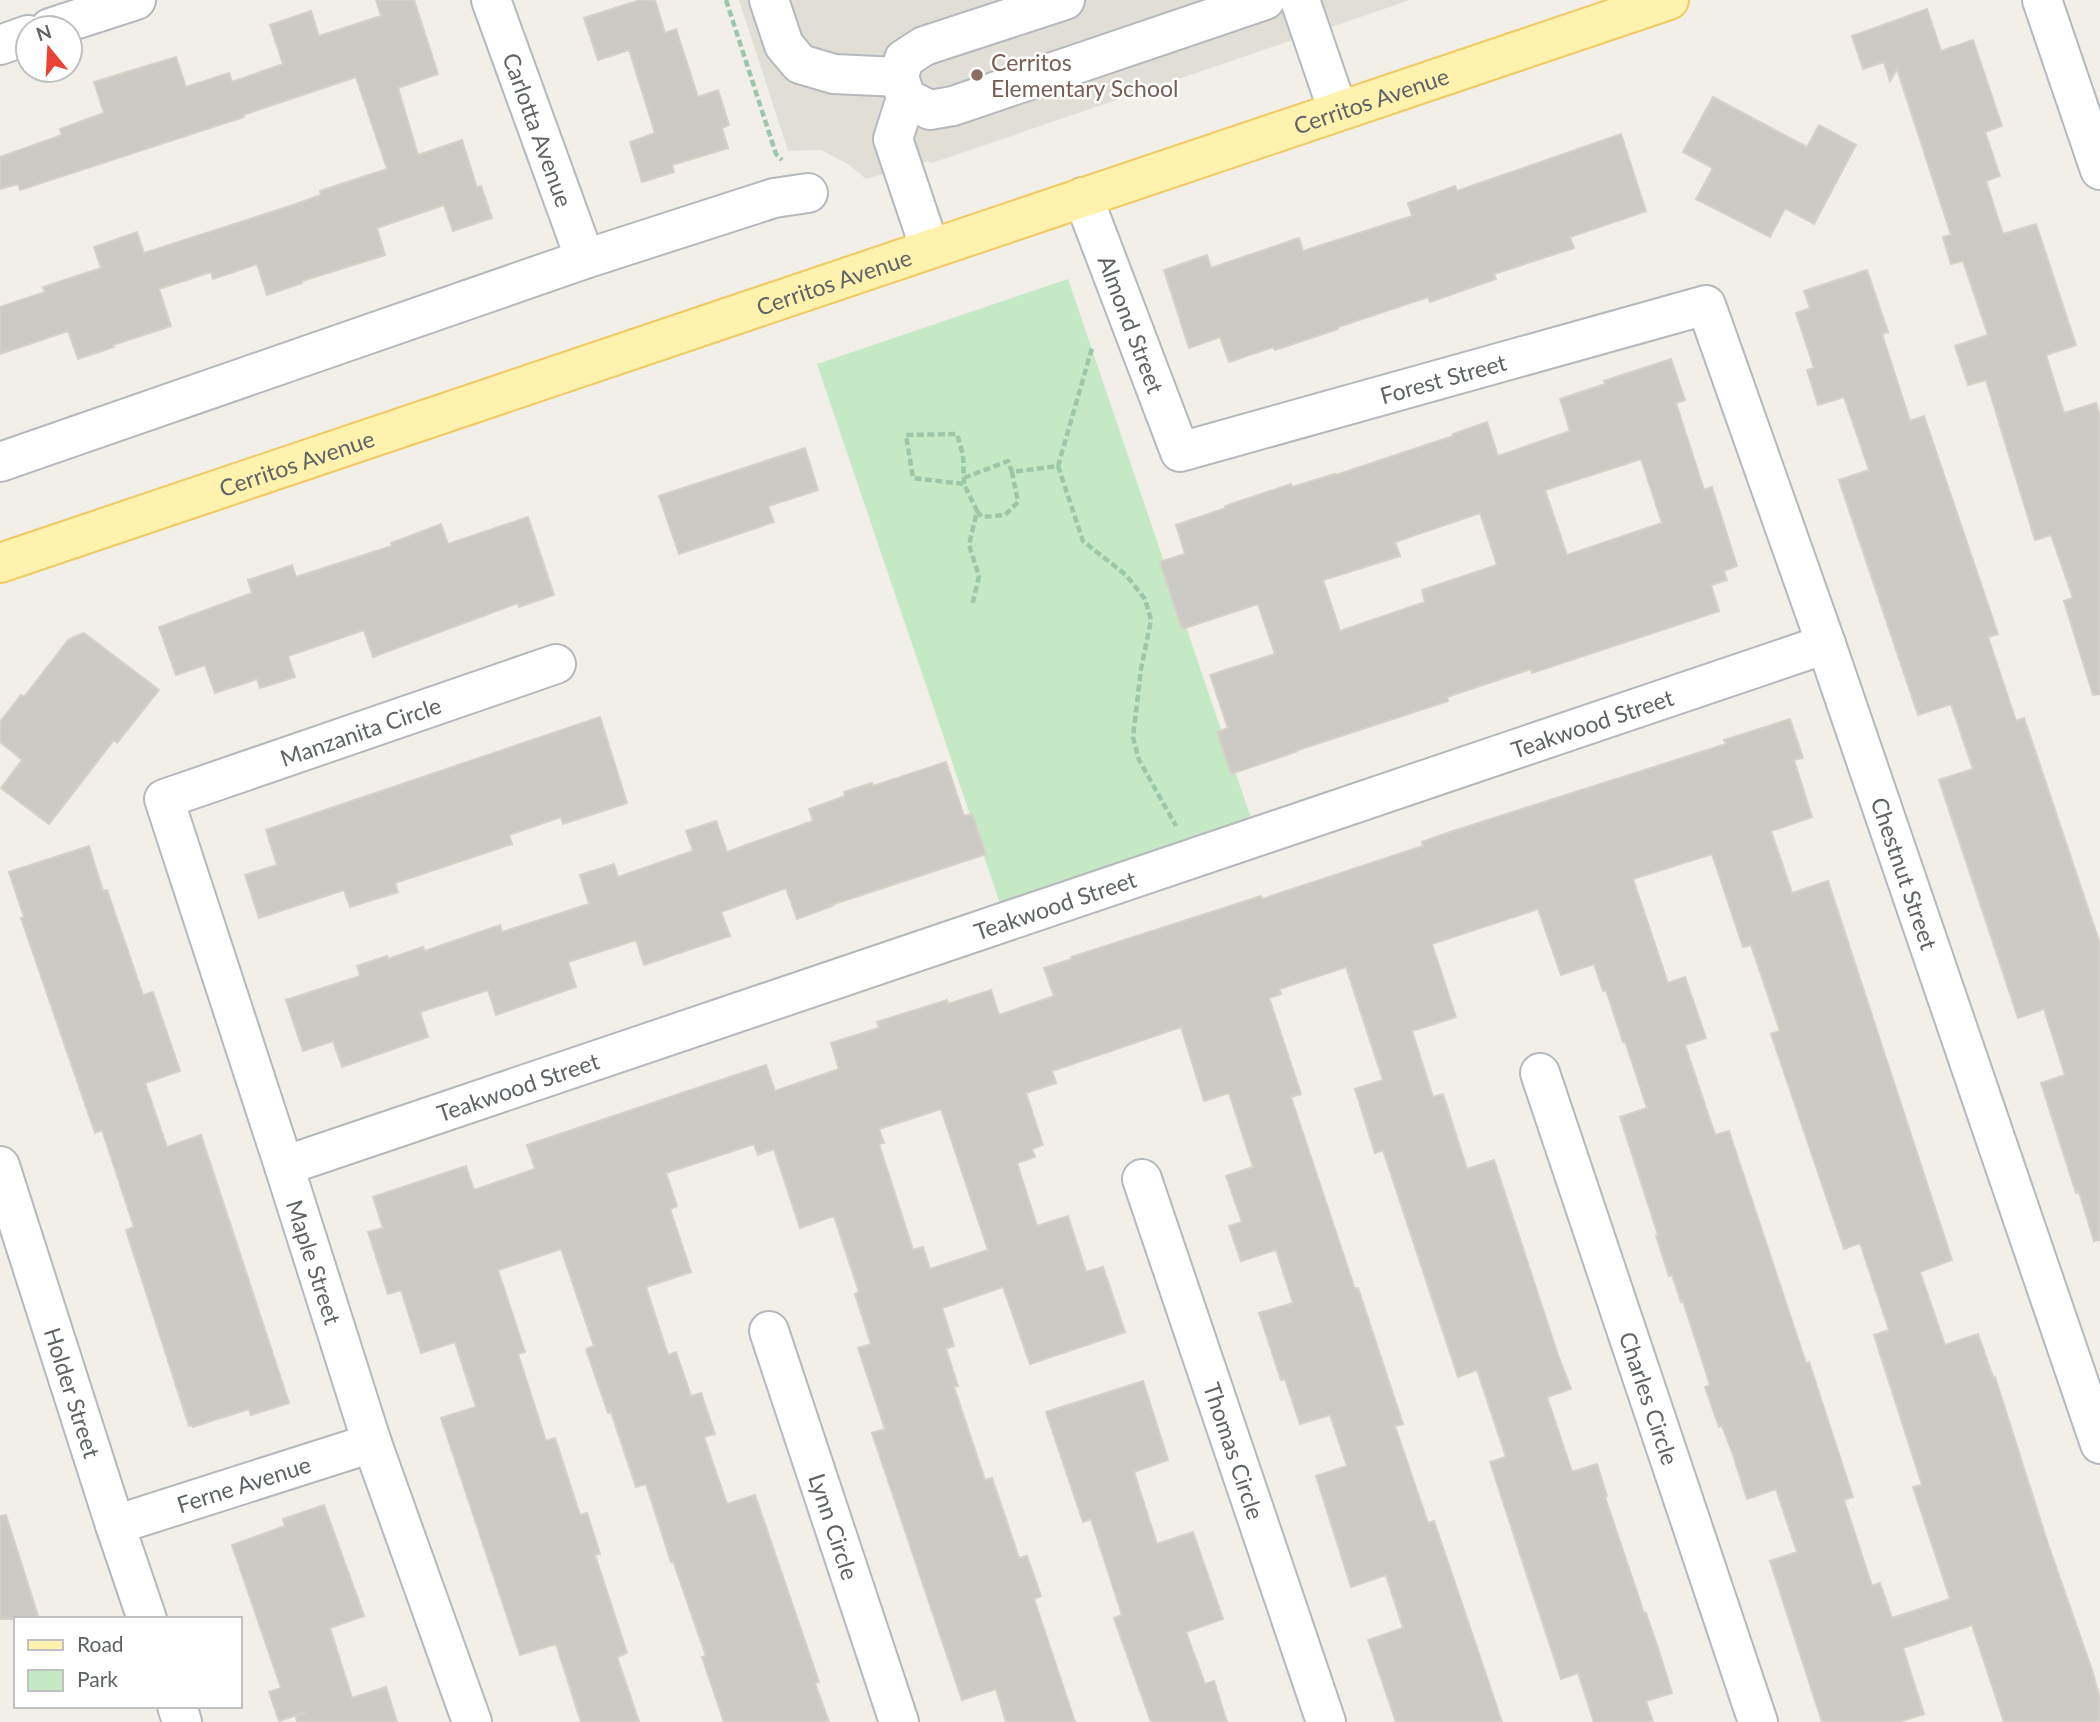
<svg xmlns="http://www.w3.org/2000/svg" width="2100" height="1722" font-family="Lato,sans-serif">
	<style>
		.education { fill: #e1ded6 }
		.green { fill: #c5e8c5 }
		.building { fill: #cccac5; stroke: #d6d1c6; stroke-width: 2; fill-rule: evenodd }
		.lines { fill: none; stroke-linecap: round; stroke-linejoin: round }
		.minor-casing { stroke: #b5b8bc; stroke-width: 42 }
		.major-casing { stroke: #f2c960; stroke-width: 42 }
		.path { stroke: #9cc7a9; stroke-width: 4.5; stroke-dasharray: 7 3.5; stroke-linecap: butt }
		.minor { stroke: #fff; stroke-width: 38 }
		.major { stroke: #fff2af; stroke-width: 38 }
		.education-dot { fill: #8d6e63; stroke: #fff; stroke-width: 2.5 }
		.labels { text-anchor: middle; dominant-baseline: central; stroke-width: 5; stroke-linejoin: round; paint-order: stroke }
		.education-label { font-size: 23px; fill: #785e54; stroke: #fff; text-anchor: start }
		.street-label { font-size: 23px; fill: #5f6368; stroke: #fff }
	</style>
	<rect width="100%" height="100%" fill="#f1efe8"/>
	<!-- education -->
	<polygon class="education" points="739,0 1410,0 932,163 928,161 866,179 848,164 821,150 788,151"/>
	<!-- green -->
	<polygon class="green" points="1068,279 1253,824 1002,909 817,364"/>
	<!-- building -->
	<g class="building">
		<polygon points="376,0 414,0 438,74 398,88 418,155 462,140 477,188 481,186 492,218 453,231 444,205 377,228 385,255 302,281 302,283 267,295 257,264 213,279 211,272 159,289 171,326 113,345 114,347 78,359 68,331 0,354 0,307 45,292 43,287 101,268 94,247 137,232 144,253 290,206 321,195 320,191 387,169 356,77 243,115 244,117 20,190 18,184 0,189 0,157 62,135 60,129 104,113 94,82 176,57 186,87 229,73 232,82 283,64 270,25 311,11 319,36 381,16"/>
		<polygon points="640,0 655,0 665,33 676,29 698,97 718,90 729,125 722,128 728,148 672,165 674,172 642,182 630,142 655,133 629,50 598,60 584,18"/>
		<polygon points="1927,9 1941,51 1973,40 2002,126 1985,132 2000,176 1986,181 2003,234 2036,224 2076,345 2046,355 2064,413 2096,403 2100,417 2100,694 2093,695 2064,601 2073,598 2051,535 2035,540 1986,380 1968,385 1955,346 1988,335 1963,261 1951,264 1943,237 1951,235 1897,69 1890,81 1884,62 1863,69 1852,36"/>
		<polygon points="1713,97 1807,147 1819,125 1856,145 1814,224 1785,208 1770,237 1696,199 1713,168 1683,152"/>
		<polygon points="1621,134 1646,211 1570,237 1574,248 1494,274 1496,279 1430,302 1428,297 1338,327 1338,329 1275,350 1273,347 1229,362 1220,337 1189,348 1164,270 1207,255 1211,268 1299,238 1303,251 1412,216 1408,203 1455,186 1457,191"/>
		<polygon points="1867,270 1888,332 1882,334 1910,421 1924,416 1998,634 1988,637 2016,721 2024,718 2100,944 2100,1240 2094,1241 2079,1192 2076,1193 2041,1083 2065,1075 2044,1009 2018,1018 1939,780 1973,769 1951,704 1918,715 1839,480 1869,470 1844,397 1818,405 1807,370 1814,368 1796,313 1810,308 1804,291"/>
		<path d="M 1671,359 L 1685,400 L 1676,403 L 1704,490 L 1712,487 L 1737,566 L 1724,571 L 1727,580 L 1711,585 L 1719,611 L 1532,673 L 1531,669 L 1447,697 L 1448,701 L 1298,750 L 1298,751 L 1231,774 L 1217,732 L 1228,728 L 1210,675 L 1275,654 L 1258,604 L 1182,629 L 1160,562 L 1185,554 L 1176,525 L 1226,508 L 1225,506 L 1291,484 L 1292,487 L 1335,474 L 1336,475 L 1453,436 L 1453,434 L 1487,422 L 1498,456 L 1570,431 L 1560,399 L 1605,384 L 1604,381 ZM 1641,459 L 1662,523 L 1567,555 L 1545,490 ZM 1480,513 L 1497,565 L 1422,590 L 1425,602 L 1340,631 L 1323,580 L 1400,556 L 1395,542 Z"/>
		<polygon points="805,448 818,490 768,506 774,522 679,554 659,496"/>
		<polygon points="528,517 554,595 519,607 518,603 373,657 364,630 288,656 295,677 260,688 257,679 215,693 205,665 176,675 159,627 252,593 248,580 292,565 296,577 392,546 391,543 441,524 448,544"/>
		<polygon points="84,633 159,690 117,743 114,740 49,824 1,788 22,760 0,742 0,722 21,695 24,697 69,639"/>
		<polygon points="600,717 627,803 563,824 561,817 509,835 512,844 395,883 398,892 350,907 344,890 259,918 245,875 277,865 266,830"/>
		<path d="M 1790,719 L 1803,758 L 1794,760 L 1812,817 L 1771,831 L 1792,893 L 1828,881 L 1952,1260 L 1920,1272 L 1945,1345 L 1978,1334 L 1993,1377 L 1995,1377 L 2048,1544 L 2092,1670 L 2100,1699 L 2100,1722 L 2004,1722 L 1972,1625 L 1903,1648 L 1924,1714 L 1899,1722 L 1822,1722 L 1770,1561 L 1797,1552 L 1776,1489 L 1747,1499 L 1732,1452 L 1722,1426 L 1719,1427 L 1705,1387 L 1710,1385 L 1683,1301 L 1681,1302 L 1672,1275 L 1669,1276 L 1656,1236 L 1658,1235 L 1620,1117 L 1647,1108 L 1625,1041 L 1623,1042 L 1606,990 L 1603,991 L 1594,964 L 1561,975 L 1538,909 L 1432,944 L 1456,1017 L 1412,1031 L 1433,1097 L 1443,1094 L 1467,1169 L 1494,1160 L 1558,1355 L 1571,1389 L 1547,1397 L 1572,1472 L 1597,1464 L 1607,1496 L 1605,1497 L 1644,1613 L 1646,1613 L 1658,1648 L 1672,1693 L 1646,1701 L 1653,1722 L 1594,1722 L 1578,1673 L 1561,1679 L 1490,1462 L 1506,1457 L 1477,1370 L 1458,1377 L 1383,1150 L 1375,1153 L 1355,1089 L 1383,1080 L 1346,967 L 1279,989 L 1281,994 L 1269,998 L 1301,1094 L 1291,1097 L 1355,1289 L 1358,1288 L 1403,1424 L 1395,1426 L 1428,1523 L 1434,1521 L 1502,1722 L 1396,1722 L 1368,1640 L 1403,1628 L 1386,1575 L 1351,1587 L 1316,1476 L 1347,1466 L 1330,1415 L 1300,1424 L 1285,1379 L 1281,1380 L 1259,1313 L 1293,1303 L 1276,1250 L 1241,1261 L 1229,1226 L 1242,1222 L 1226,1176 L 1253,1167 L 1229,1093 L 1204,1101 L 1181,1027 L 1052,1071 L 1056,1083 L 1026,1093 L 1043,1145 L 1032,1149 L 1035,1157 L 1017,1163 L 1037,1226 L 1068,1216 L 1086,1272 L 1103,1267 L 1125,1332 L 1030,1364 L 1003,1287 L 942,1308 L 954,1346 L 946,1349 L 958,1386 L 954,1387 L 985,1480 L 992,1478 L 1019,1558 L 1027,1556 L 1041,1596 L 1034,1599 L 1075,1722 L 1006,1722 L 996,1689 L 962,1700 L 872,1433 L 885,1429 L 858,1348 L 871,1344 L 855,1294 L 859,1292 L 834,1216 L 800,1228 L 774,1149 L 758,1155 L 754,1144 L 666,1173 L 677,1206 L 670,1209 L 691,1272 L 646,1287 L 668,1355 L 676,1352 L 691,1396 L 701,1393 L 715,1434 L 704,1437 L 727,1504 L 755,1495 L 819,1682 L 815,1683 L 829,1722 L 724,1722 L 702,1657 L 706,1656 L 673,1561 L 671,1562 L 646,1484 L 636,1487 L 611,1412 L 608,1413 L 586,1349 L 594,1346 L 561,1249 L 498,1270 L 525,1352 L 518,1354 L 546,1441 L 555,1438 L 580,1515 L 587,1513 L 600,1554 L 595,1555 L 627,1653 L 617,1657 L 639,1722 L 581,1722 L 556,1644 L 520,1655 L 441,1418 L 476,1407 L 455,1342 L 421,1353 L 401,1290 L 388,1294 L 368,1232 L 383,1228 L 373,1197 L 466,1166 L 474,1190 L 535,1169 L 527,1145 L 766,1065 L 775,1091 L 839,1069 L 831,1043 L 879,1028 L 877,1022 L 947,1000 L 948,1004 L 991,990 L 999,1015 L 1054,996 L 1044,968 L 1072,959 L 1071,957 L 1261,896 L 1262,899 L 1423,846 L 1422,842 L 1450,832 L 1726,744 L 1724,740 ZM 1712,854 L 1743,947 L 1751,945 L 1780,1031 L 1771,1034 L 1844,1249 L 1860,1243 L 1889,1330 L 1874,1335 L 1922,1485 L 1913,1487 L 1950,1599 L 1892,1618 L 1880,1583 L 1872,1586 L 1844,1500 L 1853,1497 L 1809,1362 L 1806,1363 L 1729,1131 L 1715,1135 L 1685,1045 L 1706,1038 L 1685,977 L 1668,983 L 1633,879 ZM 941,1109 L 988,1250 L 930,1269 L 923,1247 L 913,1250 L 879,1144 L 884,1143 L 879,1129 Z"/>
		<polygon points="946,762 964,816 972,814 986,854 831,905 832,906 797,919 786,888 721,912 730,936 644,965 636,940 568,962 576,987 496,1015 488,990 420,1012 428,1037 342,1067 333,1041 303,1051 286,1000 360,976 357,966 387,956 388,959 423,947 425,951 500,925 502,932 589,904 580,875 614,864 618,877 693,851 686,831 716,821 727,852 813,821 809,809 845,796 844,792 872,783 873,786"/>
		<polygon points="89,846 103,891 107,890 143,995 153,992 180,1071 145,1083 167,1147 201,1135 289,1403 251,1415 249,1409 193,1427 193,1425 189,1426 126,1230 134,1227 102,1130 95,1133 21,918 24,917 9,872"/>
		<polygon points="1143,1381 1168,1460 1134,1472 1157,1544 1193,1532 1223,1619 1186,1632 1205,1684 1214,1681 1227,1722 1151,1722 1114,1618 1122,1615 1091,1519 1083,1522 1046,1412"/>
		<polygon points="324,1505 364,1616 330,1628 352,1698 386,1687 397,1722 297,1722 296,1716 306,1712 279,1721 269,1692 281,1688 232,1545 285,1526 283,1519"/>
		<polygon points="6,1515 39,1619 0,1619 0,1516"/>
	</g>
	<g class="lines">
		<!-- minor casing -->
		<g class="minor-casing">
			<g id="minor">
				<path id="s1" d="M 491,0 L 585,259"/>
				<polyline points="769,0 784,45 800,64 834,74 899,77"/>
				<polyline points="1065,0 924,46 904,59 899,77 906,98 930,110 953,106 1265,0"/>
				<polyline points="1300,0 1338,111"/>
				<polyline points="2042,0 2100,170"/>
				<polyline points="50,28 136,0"/>
				<polyline points="0,45 28,35"/>
				<polyline points="906,98 893,139 930,249"/>
				<path id="s2" d="M 1083,197 L 1180,452 L 1706,305 L 1826,644 L 2100,1444"/>
				<polyline points="0,462 585,259 774,198 808,193"/>
				<path id="s3" d="M 1540,1073 L 1758,1722"/>
				<path id="s4" d="M 0,1166 L 115,1525 L 147,1619"/>
				<path id="s5" d="M 284,1166 L 1826,644"/>
				<path id="s6" d="M 1142,1179 L 1326,1722"/>
				<path id="s7" d="M 769,1331 L 899,1722"/>
				<path id="s8" d="M 115,1525 L 372,1443"/>
				<polyline points="177,1706 182,1722"/>
				<path id="s9" d="M 472,1722 L 372,1443 L 284,1166 L 164,799 L 556,664"/>
			</g>
		</g>
		<!-- major casing -->
		<g class="major-casing">
			<g id="major">
				<path id="s10" d="M 0,563 L 1669,0"/>
			</g>
		</g>
		<!-- path -->
		<g class="path">
			<polyline points="726,0 776,154 782,160"/>
			<polyline points="1058,466 1083,541 1126,575 1145,599 1151,620 1141,669 1133,737 1139,760 1176,826"/>
			<polyline points="964,478 1008,461 1012,472 1058,466 1092,348"/>
			<polyline points="964,484 963,455 957,434 906,435 913,478 964,484 977,511 969,545 979,576 972,606"/>
			<polyline points="977,511 982,517 1005,515 1018,502 1012,472"/>
		</g>
		<!-- minor -->
		<use href="#minor" class="minor"/>
		<!-- major -->
		<use href="#major" class="major"/>
	</g>
	<!-- markers -->
	<circle class="education-dot" cx="977" cy="75" r="7"/>
	<g class="labels">
		<!-- education labels -->
		<g class="education-label">
			<text x="991" y="62">Cerritos<tspan x="991" dy="26">Elementary School</tspan></text>
		</g>
		<!-- street labels -->
		<g class="street-label">
			<text stroke="none"><textPath href="#s10" startOffset="1447">Cerritos Avenue</textPath></text>
			<text stroke="none"><textPath href="#s1" startOffset="138">Carlotta Avenue</textPath></text>
			<text stroke="none"><textPath href="#s10" startOffset="880">Cerritos Avenue</textPath></text>
			<text stroke="none"><textPath href="#s2" startOffset="136">Almond Street</textPath></text>
			<text stroke="none"><textPath href="#s2" startOffset="546">Forest Street</textPath></text>
			<text stroke="none"><textPath href="#s10" startOffset="313">Cerritos Avenue</textPath></text>
			<text stroke="none"><textPath href="#s5" startOffset="1381">Teakwood Street</textPath></text>
			<text stroke="none"><textPath href="#s9" startOffset="1181">Manzanita Circle</textPath></text>
			<text stroke="none"><textPath href="#s2" startOffset="1421">Chestnut Street</textPath></text>
			<text stroke="none"><textPath href="#s5" startOffset="814">Teakwood Street</textPath></text>
			<text stroke="none"><textPath href="#s5" startOffset="247">Teakwood Street</textPath></text>
			<text transform="translate(314 1262) rotate(72)">Maple Street</text>
			<text stroke="none"><textPath href="#s4" startOffset="238">Holder Street</textPath></text>
			<text stroke="none"><textPath href="#s3" startOffset="343">Charles Circle</textPath></text>
			<text stroke="none"><textPath href="#s6" startOffset="287">Thomas Circle</textPath></text>
			<text stroke="none"><textPath href="#s8" startOffset="135">Ferne Avenue</textPath></text>
			<text stroke="none"><textPath href="#s7" startOffset="206">Lynn Circle</textPath></text>
		</g>
	</g>
	<!-- legend -->
	<rect x="14" y="1617" width="228" height="91" fill="#ffffff" stroke="#bfc1c3" stroke-width="2"/>
	<rect x="28" y="1640" width="35" height="10" fill="#fff2af" stroke="#bfc1c3" stroke-width="2"/>
	<text x="77" y="1652" font-size="21" fill="#5f6368">Road</text>
	<rect x="28" y="1670" width="35" height="21" fill="#c5e8c5" stroke="#bfc1c3" stroke-width="2"/>
	<text x="77" y="1687" font-size="21" fill="#5f6368">Park</text>
	<!-- north arrow -->
	<g transform="translate(49 49) rotate(342)"><circle r="33" fill="#ffffff" stroke="#bfc1c3" stroke-width="2"/>
	<path d="M0-5L12 26L0 18L-12 26Z" fill="#ea4335"/>
	<text y="-10" font-size="19" font-weight="bold" text-anchor="middle" fill="#5f6368">N</text>
	</g>
</svg>
